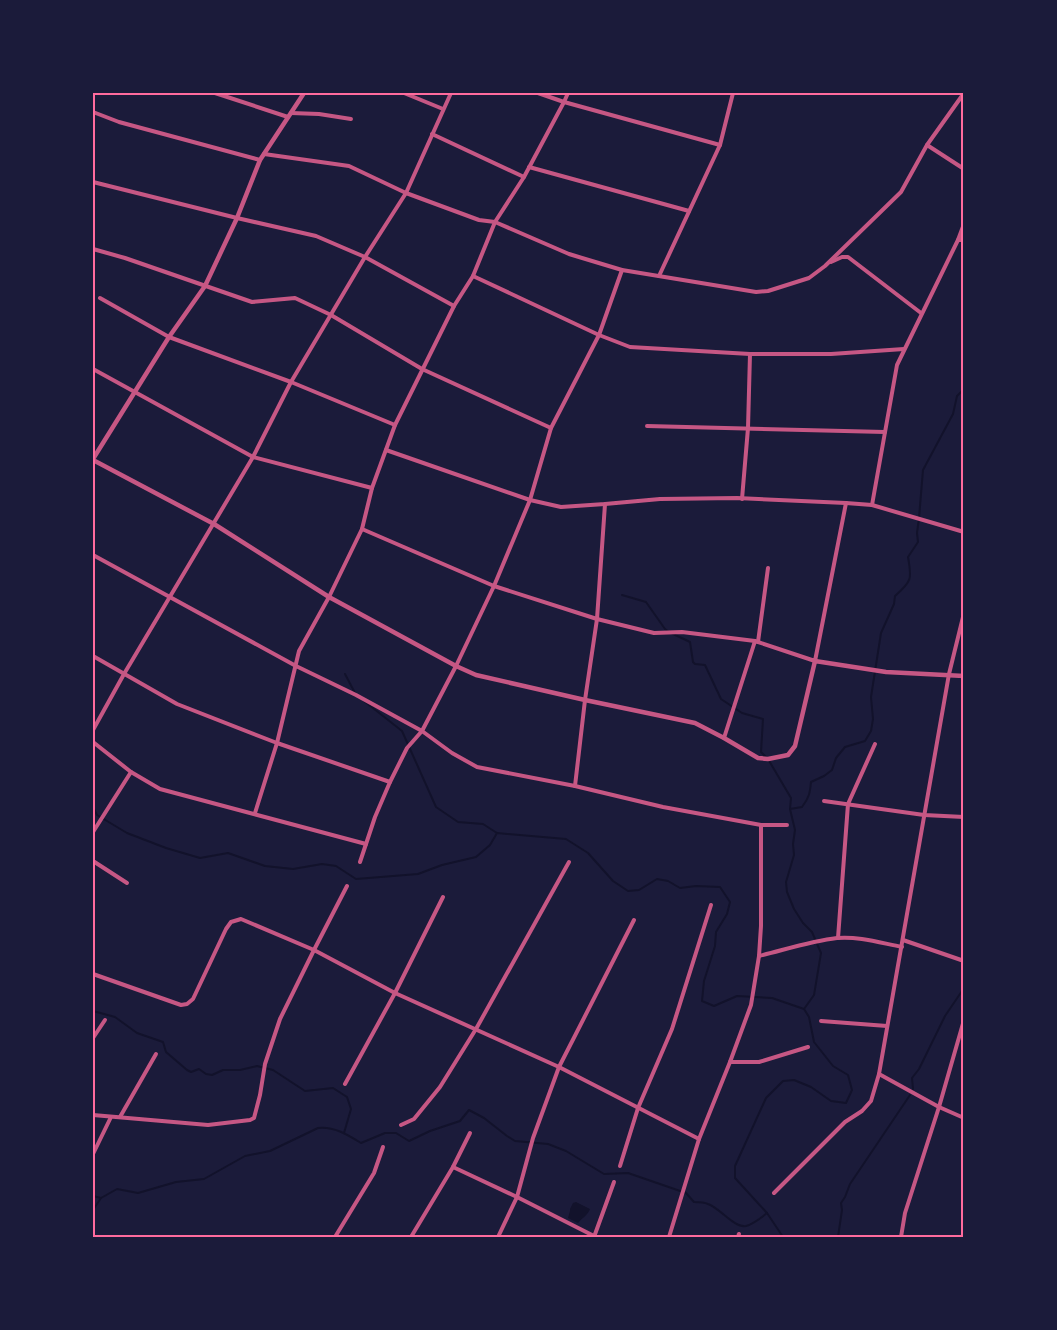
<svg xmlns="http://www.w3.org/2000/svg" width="1057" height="1330" font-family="'Exo 2',sans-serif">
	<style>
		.water { fill: #12122b }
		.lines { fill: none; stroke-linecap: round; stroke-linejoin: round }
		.stream { stroke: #12122b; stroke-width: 2 }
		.minor { stroke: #c65784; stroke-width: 4 }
		.tertiary { stroke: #c65784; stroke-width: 4.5 }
		.neatline { fill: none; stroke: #ff6b9d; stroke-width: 2 }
	</style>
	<rect width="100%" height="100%" fill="#1b1b3a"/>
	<!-- water -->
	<path class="water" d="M 576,1202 L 590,1209 C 588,1215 582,1218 578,1223 L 568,1218 L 570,1211 L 570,1209 L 573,1203 Z"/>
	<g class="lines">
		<!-- stream -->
		<g class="stream">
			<polyline points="622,595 646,602 665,629 669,632 690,642 693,662 695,664 705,665 721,699 742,713 763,719 761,752 768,759 791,798 790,809"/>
			<polyline points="345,674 355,693"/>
			<polyline points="364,701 402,731 436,807 458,822 483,824 497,833"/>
			<polyline points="93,807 97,815 127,833 166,848 200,858 228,853 265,866 293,869 322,864 336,866 356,879 418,874 442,865 476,857 490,845 497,833 566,839 588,853 613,881 628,891 639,890 657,879 668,881 680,888 696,886 720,887 730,902 727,914 716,932 715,946 704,981 702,1001 714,1006 737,996 772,998 804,1009 809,1017 814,1042 833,1066 848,1075 852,1090 846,1103 831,1101 811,1087 794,1080 783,1081 766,1098 735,1166 735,1178 767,1213 783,1237"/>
			<path d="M 804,1009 L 814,995 L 821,953 L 812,932 L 803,923 L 794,909 L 787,892 L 786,882 L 794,855 L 793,844 L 795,830 L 790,809 L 802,807 C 809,798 810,793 811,782 L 824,776 L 832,770 L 836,758 L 845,747 L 865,741 L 871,731 L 873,719 L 871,697 L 881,633 L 894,604 L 895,596 C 912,581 912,579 908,557 L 918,542 L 917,533 L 919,518 L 923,470 L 953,414 L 957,396 L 964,389"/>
			<polyline points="93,1011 115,1017 137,1033 163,1042 166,1052 187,1070 191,1072 199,1069 206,1074 212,1075 223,1070 240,1070 257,1066 273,1070 305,1091 333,1088 347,1097 351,1109 344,1133"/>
			<polyline points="913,1089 912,1078 919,1069 945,1016 964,988"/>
			<path d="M 93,1196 L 101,1198 L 117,1189 L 138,1193 L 176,1182 L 204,1179 L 245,1156 L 270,1151 L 318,1128 C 334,1126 348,1135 361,1143 L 385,1133 L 396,1133 L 409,1141 L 430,1131 L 460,1121 L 469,1110 L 484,1118 L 507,1136 L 515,1141 L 548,1144 L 566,1151 L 604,1174 L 628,1173 L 686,1193 L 694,1202 C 699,1202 704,1202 708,1204 C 720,1208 734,1228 746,1226 C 753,1224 761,1218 767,1213"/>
			<polyline points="93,1210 101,1198"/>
			<polyline points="838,1237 842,1210 841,1203 845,1197 850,1184 910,1095"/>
		</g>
		<!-- minor -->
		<g class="minor">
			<polyline points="215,93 288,117"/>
			<polyline points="404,93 443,109"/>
			<polyline points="538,93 564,102 720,145"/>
			<polyline points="93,112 119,122 260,160"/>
			<polyline points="291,113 319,114 351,119"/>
			<polyline points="432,134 524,177"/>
			<polyline points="927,145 964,169"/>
			<polyline points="264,154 349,166 406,193 479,220 495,222 569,254 622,270 756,292 768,291 809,278 825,266 901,192 927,145 964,93"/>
			<polyline points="529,167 689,211"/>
			<polyline points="93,182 237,218 316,236 365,257 454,306"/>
			<polyline points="958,240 964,240"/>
			<polyline points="93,249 125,258 252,302 295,298 331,315 422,369 551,428"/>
			<polyline points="831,262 842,257 848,257 921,313"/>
			<polyline points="473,276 599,335 630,347 750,354 831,354 904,349"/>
			<polyline points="659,276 720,145 733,93"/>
			<polyline points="100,298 169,337 291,382 395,425"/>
			<polyline points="93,369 253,457 372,488"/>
			<polyline points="647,426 885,432"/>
			<polyline points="386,450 530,500 561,507 605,504 660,499 737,498 846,503 872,505 964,532"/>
			<polyline points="742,499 748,428 750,354"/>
			<polyline points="872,505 897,365 958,240 964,224"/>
			<polyline points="362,529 494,586 597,619 654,633 682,632 755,641 815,661 846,503"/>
			<polyline points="93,555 296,666 356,695 422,731 452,753 477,767 575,786 663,807 761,825 787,825"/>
			<polyline points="758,642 768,568"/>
			<polyline points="93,656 177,704 277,743 390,782"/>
			<polyline points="93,730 124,674 253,457 291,382 365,257 406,193 451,93"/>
			<polyline points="724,738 755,641"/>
			<polyline points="93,742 131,772 160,789 366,844"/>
			<polyline points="575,786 585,700 597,619 605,504"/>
			<polyline points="824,801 924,815 964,817"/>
			<polyline points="255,813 277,743 299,651 329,597 362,529 372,488 395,425 454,306 473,276 495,222 524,177 564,102 568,93"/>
			<polyline points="93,832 131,772"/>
			<polyline points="93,861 127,883"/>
			<polyline points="360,862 375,817 390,782 407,748 422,731 456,666 494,586 530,500 551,428 599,335 622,270"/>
			<polyline points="838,938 848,804 875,744"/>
			<polyline points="903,940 964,961"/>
			<path d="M 759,956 C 784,950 811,941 837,938 C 858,936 881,943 902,947"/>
			<polyline points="93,974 181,1005 187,1004 193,999 226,929 231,922 241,919 314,950 395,993 559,1067 699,1139"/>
			<polyline points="821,1021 887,1026"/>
			<polyline points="93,1038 105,1020"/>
			<polyline points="730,1062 759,1062 808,1047"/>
			<polyline points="879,1074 939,1107 964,1118"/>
			<polyline points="345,1084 395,993 443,897"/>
			<polyline points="93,1115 208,1125 250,1120 254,1118 260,1095 265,1064 280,1019 314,950 347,886"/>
			<polyline points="120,1117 156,1054"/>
			<polyline points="401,1125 414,1119 440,1087 476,1029 569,862"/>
			<polyline points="93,1154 111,1117"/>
			<polyline points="620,1166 638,1108 672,1029 711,905"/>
			<polyline points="453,1167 517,1197 596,1237"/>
			<polyline points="774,1193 845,1122 862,1111 871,1101 879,1074 949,674 964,613"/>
			<polyline points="335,1237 374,1173 383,1147"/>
			<polyline points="411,1237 453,1167 470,1133"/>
			<polyline points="498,1237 517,1197 533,1138 559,1067 634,920"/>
			<polyline points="594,1237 614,1182"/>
			<polyline points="669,1237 699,1139 730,1062 751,1005 759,956 761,926 761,825"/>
			<polyline points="738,1237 739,1234"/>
			<polyline points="901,1237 905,1213 939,1107 964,1020"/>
		</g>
		<!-- tertiary -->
		<g class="tertiary">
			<polyline points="93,459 169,337 205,286 237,218 260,160 304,93"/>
			<polyline points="93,460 214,524 329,597 456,666 476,675 585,700 695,723 724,738 758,758 768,759 788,755 795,746 815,661 886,672 964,676"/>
		</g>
	</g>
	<!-- border -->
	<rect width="1057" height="1330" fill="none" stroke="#1b1b3a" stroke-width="189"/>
	<rect x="94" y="94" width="868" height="1142" class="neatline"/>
</svg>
